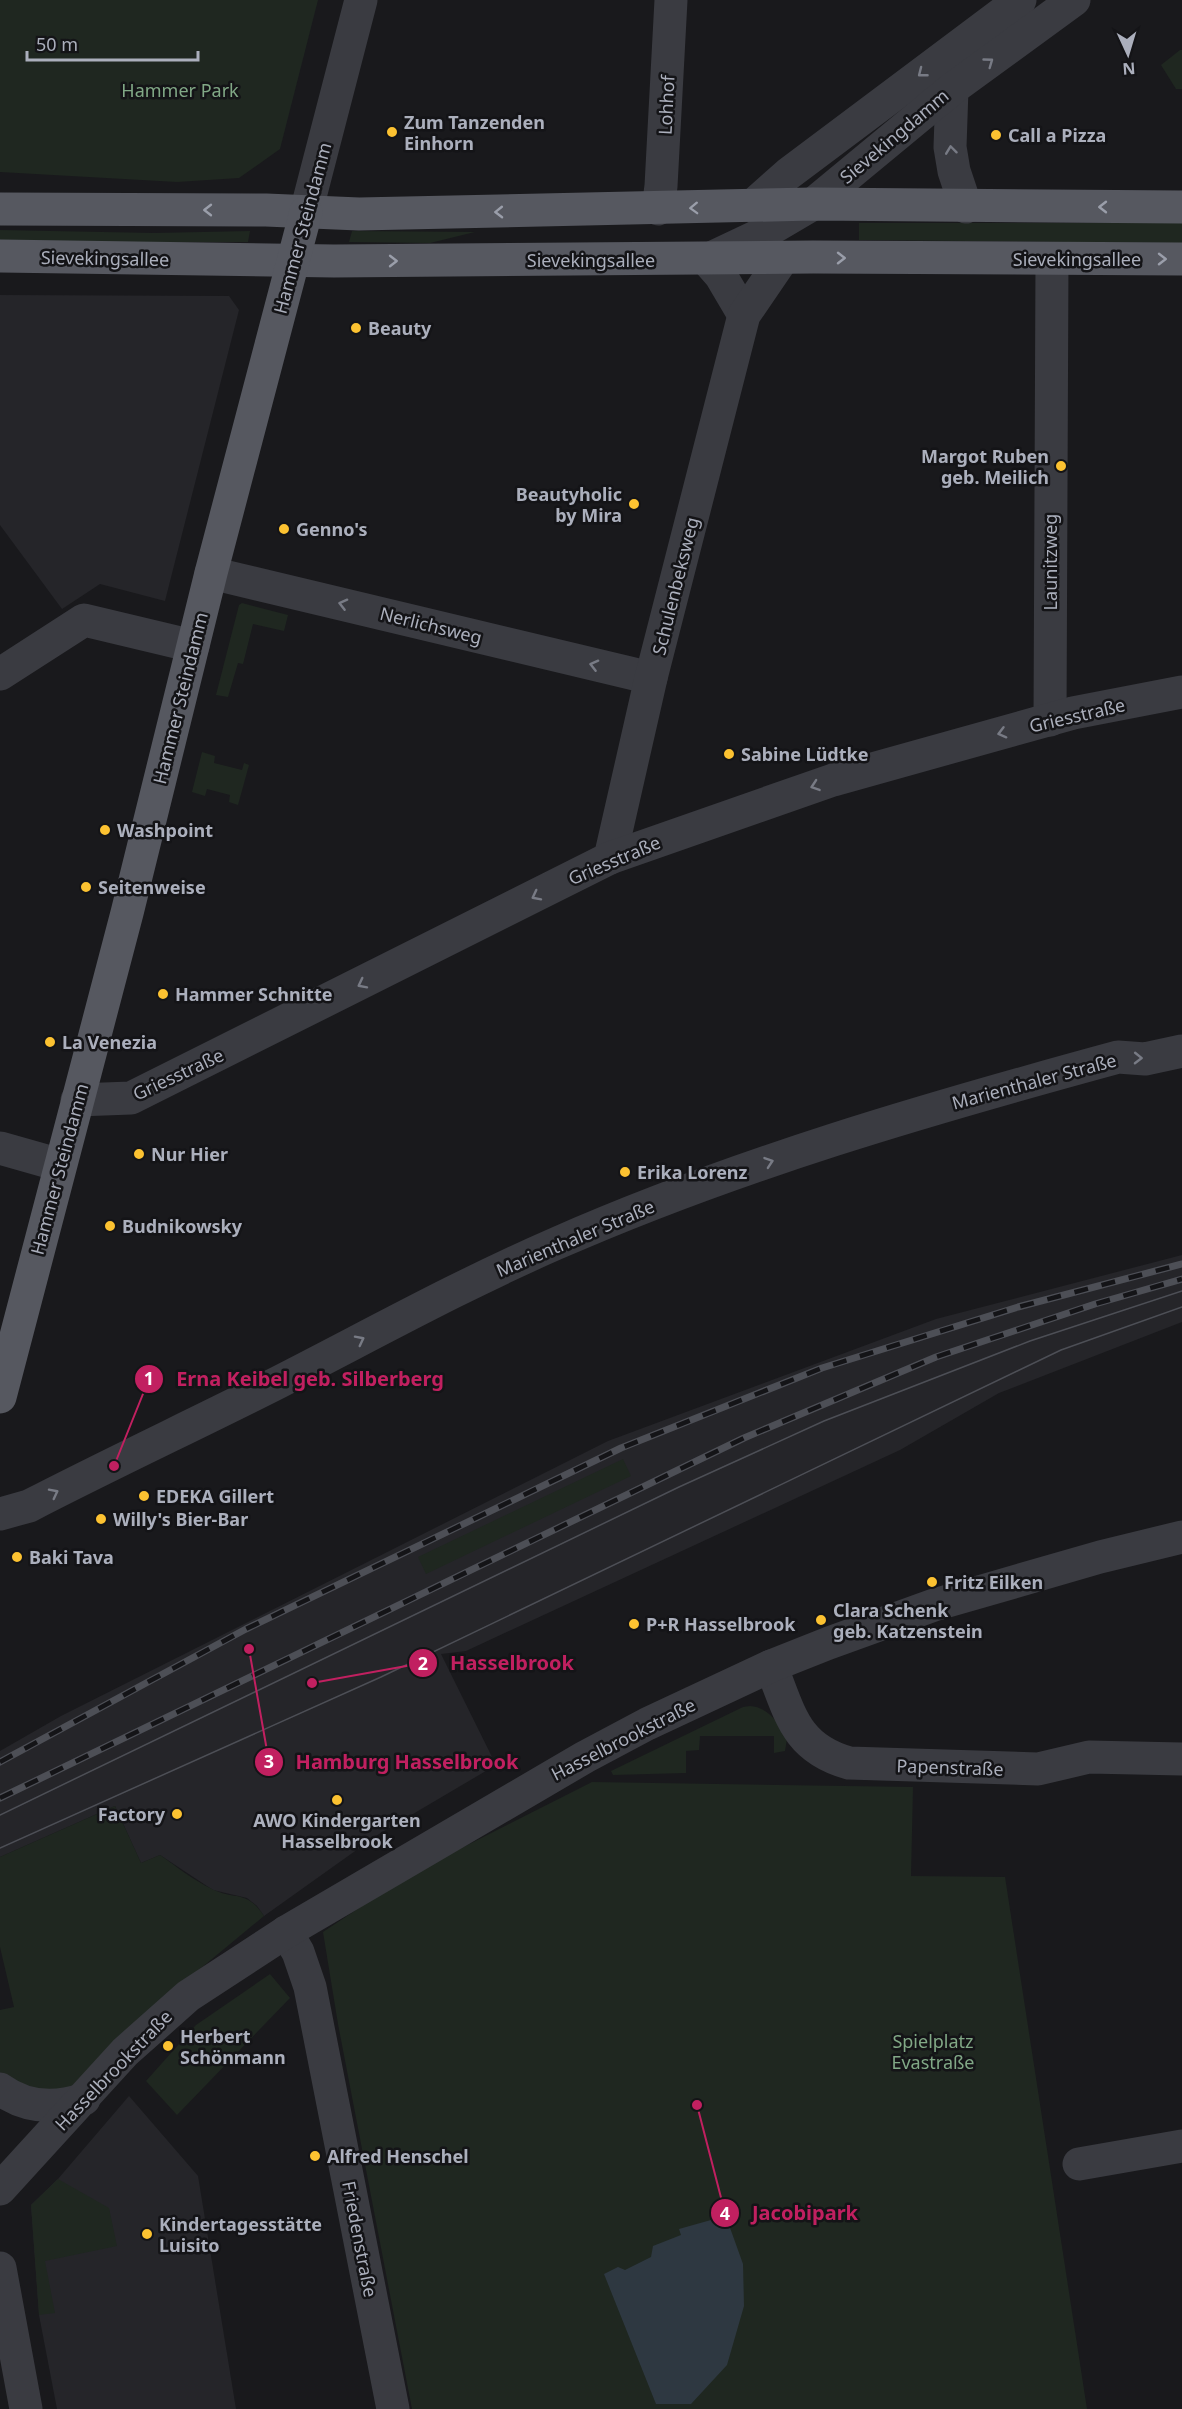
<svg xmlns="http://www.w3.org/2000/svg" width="1182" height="2409" font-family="'Noto Sans',sans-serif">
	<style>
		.built { fill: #252529 }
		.green { fill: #1f2720 }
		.water { fill: #2e3841 }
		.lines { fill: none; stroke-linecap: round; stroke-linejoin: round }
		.minor { stroke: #3a3b41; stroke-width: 33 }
		.major { stroke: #565860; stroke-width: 33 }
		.tram { stroke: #4d4f56; stroke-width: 1.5 }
		.rail-casing { stroke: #4d4f56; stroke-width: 7 }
		.rail { stroke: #141417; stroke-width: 4.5; stroke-dasharray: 14; stroke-linecap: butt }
		.oneway { stroke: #787b85 }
		.oneway2 { stroke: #9a9eaa }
		.poi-dot { fill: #fcc231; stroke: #141417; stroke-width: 2 }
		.labels { text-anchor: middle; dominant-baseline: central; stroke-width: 5; stroke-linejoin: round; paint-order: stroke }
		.park-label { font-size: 18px; fill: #81a886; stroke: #141417 }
		.street-label { font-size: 18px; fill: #abafbc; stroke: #141417 }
		.poi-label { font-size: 18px; font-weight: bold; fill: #abafbc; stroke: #141417; text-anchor: start }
		.leader { fill: none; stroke: #c12060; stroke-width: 2 }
		.callout-dot { fill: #c12060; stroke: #141417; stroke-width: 2 }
		.mark-label { font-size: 18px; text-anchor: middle; font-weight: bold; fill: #fff }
		.callout-label { font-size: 20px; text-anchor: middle; font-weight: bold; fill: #c12060; stroke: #141417; stroke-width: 5; stroke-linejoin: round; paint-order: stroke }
	</style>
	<rect width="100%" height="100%" fill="#19191c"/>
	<!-- built -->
	<g class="built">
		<polygon points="0,295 229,296 239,310 165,601 100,584 62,609 0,525"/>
		<polygon points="1182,1255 1182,1322 999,1393 900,1450 466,1651 441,1654 496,1765 379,1834 264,1916 257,1906 247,1898 213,1890 160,1855 141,1863 115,1806 0,1857 0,1751 61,1716 608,1441 936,1319"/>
		<polygon points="129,2096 198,2176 236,2409 57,2409 39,2315 31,2205 58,2179"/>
	</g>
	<!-- green -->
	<g class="green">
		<polygon points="0,0 318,0 280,149 239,178 177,182 0,172"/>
		<polygon points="1180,50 1182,50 1182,89 1176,89 1161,65"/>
		<polygon points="859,223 1182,223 1182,243 859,240"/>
		<polygon points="0,230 154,233 250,231 248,242 51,242 0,240"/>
		<polygon points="352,231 475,232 430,243 349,242"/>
		<polygon points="242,603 288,615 284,631 253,624 243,664 238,663 228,697 216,695 239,605"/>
		<polygon points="202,752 215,756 214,763 242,770 244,763 249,765 238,805 229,802 230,795 207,789 205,796 192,792"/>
		<polygon points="623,1459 631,1476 426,1574 418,1557"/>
		<path d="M 750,1706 C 768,1707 780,1724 787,1739 L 785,1751 L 774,1753 L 774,1736 L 700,1736 L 699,1750 L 686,1751 L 686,1773 L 613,1775 L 611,1771 L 743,1707 Z"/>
		<polygon points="592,1782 913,1787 911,1876 1005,1877 1087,2409 412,2409 338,2024 323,1932 410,1874"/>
		<path d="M 115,1806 L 141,1863 L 160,1855 C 177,1867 193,1880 212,1889 C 236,1901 246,1889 264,1916 L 148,2012 L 76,2085 L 45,2096 L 0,2076 L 0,2010 L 14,2007 L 0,1947 L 0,1857 Z"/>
		<polygon points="270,1974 290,1998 177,2115 146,2081 196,2025"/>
		<polygon points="58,2179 109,2208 117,2246 45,2261 55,2313 39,2315 31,2205"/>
	</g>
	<!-- water -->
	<polygon class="water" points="718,2218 729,2225 743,2264 744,2306 727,2365 691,2404 656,2404 604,2274 618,2267 625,2270 651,2257 653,2246 681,2235 679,2229"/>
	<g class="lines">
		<!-- minor -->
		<g class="minor">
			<polyline points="952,89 950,147 954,171 966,207"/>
			<polyline points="752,206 788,174 1020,0"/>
			<polyline points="658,209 661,186 671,0"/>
			<polyline points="306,212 361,0"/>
			<polyline points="744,315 721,276 707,260 762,234 813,204 952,89 1074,0"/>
			<polyline points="211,573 651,678"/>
			<polyline points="0,674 84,620 193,646"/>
			<polyline points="1050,720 1052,259"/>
			<polyline points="610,858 651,678 744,315 783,258"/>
			<polyline points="77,1100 131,1098 610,858 833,780 1073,713 1182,692"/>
			<polyline points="0,1148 60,1165"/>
			<path d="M 0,1514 L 29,1506 C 112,1463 196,1424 279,1382 C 371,1335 461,1285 555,1244 C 737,1164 927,1109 1118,1057 L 1145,1059 L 1182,1051"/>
			<path d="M 771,1666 C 790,1713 795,1748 849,1763 L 1038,1769 L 1089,1757 L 1182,1759"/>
			<polyline points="286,1932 298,1952 310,1987 393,2409"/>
			<path d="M 0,2089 C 26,2108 55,2109 84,2099"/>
			<polyline points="1079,2164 1182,2146"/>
			<polyline points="0,2189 125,2052 188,1996 286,1932 585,1757 647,1724 771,1666 829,1643 934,1605 1100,1557 1182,1537"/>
			<polyline points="0,2268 26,2409"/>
		</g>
		<!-- major -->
		<g class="major">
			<polyline points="0,209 266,210 359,214 813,204 1182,207"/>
			<polyline points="0,256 334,261 813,257 1182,259"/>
			<polyline points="0,1397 127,913 211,573 306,212"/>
		</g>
		<!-- tram -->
		<g class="tram">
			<polyline points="0,1815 679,1487 824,1421 1030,1341 1182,1291"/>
			<polyline points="0,1848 381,1677 1061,1350 1182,1307"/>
		</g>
		<!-- rail casing -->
		<g class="rail-casing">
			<g id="rail">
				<polyline points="0,1762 246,1629 621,1448 822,1368 1018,1307 1182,1264"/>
				<polyline points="0,1798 744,1438 936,1357 1095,1304 1182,1279"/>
			</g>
		</g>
		<!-- rail -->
		<use href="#rail" class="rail"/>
	</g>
	<!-- one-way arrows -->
	<defs><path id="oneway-chevron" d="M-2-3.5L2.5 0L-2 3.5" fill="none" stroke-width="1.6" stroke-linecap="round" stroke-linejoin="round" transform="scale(1.5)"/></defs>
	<g class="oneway">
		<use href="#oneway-chevron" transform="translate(989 62) rotate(-36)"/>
		<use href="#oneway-chevron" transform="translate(922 73) rotate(142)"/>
		<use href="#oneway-chevron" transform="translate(951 150) rotate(-97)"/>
		<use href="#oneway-chevron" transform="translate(343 604) rotate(-166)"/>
		<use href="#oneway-chevron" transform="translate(594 665) rotate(-166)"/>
		<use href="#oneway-chevron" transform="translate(1002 733) rotate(165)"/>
		<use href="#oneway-chevron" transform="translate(815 786) rotate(161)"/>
		<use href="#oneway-chevron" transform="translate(536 896) rotate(153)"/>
		<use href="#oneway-chevron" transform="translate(362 984) rotate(153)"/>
		<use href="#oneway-chevron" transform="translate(1138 1058) rotate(1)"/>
		<use href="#oneway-chevron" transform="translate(769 1162) rotate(-19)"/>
		<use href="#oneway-chevron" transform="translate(360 1340) rotate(-27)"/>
		<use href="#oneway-chevron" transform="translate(54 1493) rotate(-27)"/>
	</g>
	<g class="oneway2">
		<use href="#oneway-chevron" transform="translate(1103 207) rotate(-180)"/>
		<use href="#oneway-chevron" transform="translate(694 208) rotate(178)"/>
		<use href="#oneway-chevron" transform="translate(208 210) rotate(180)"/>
		<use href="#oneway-chevron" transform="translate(499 212) rotate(179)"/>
		<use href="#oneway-chevron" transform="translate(841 258)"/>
		<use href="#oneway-chevron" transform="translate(1162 259)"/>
		<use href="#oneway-chevron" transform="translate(393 261)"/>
	</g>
	<!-- markers -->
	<g class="poi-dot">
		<circle cx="392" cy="132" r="6"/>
		<circle cx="996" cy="135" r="6"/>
		<circle cx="356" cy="328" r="6"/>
		<circle cx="1061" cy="466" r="6"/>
		<circle cx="634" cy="504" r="6"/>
		<circle cx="284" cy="529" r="6"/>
		<circle cx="729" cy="754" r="6"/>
		<circle cx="105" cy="830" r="6"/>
		<circle cx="86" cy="887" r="6"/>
		<circle cx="163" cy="994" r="6"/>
		<circle cx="50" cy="1042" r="6"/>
		<circle cx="139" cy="1154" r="6"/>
		<circle cx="625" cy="1172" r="6"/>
		<circle cx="110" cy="1226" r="6"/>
		<circle cx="144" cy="1496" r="6"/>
		<circle cx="101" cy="1519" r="6"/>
		<circle cx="17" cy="1557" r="6"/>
		<circle cx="932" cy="1582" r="6"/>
		<circle cx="821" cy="1620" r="6"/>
		<circle cx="634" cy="1624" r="6"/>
		<circle cx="337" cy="1800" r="6"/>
		<circle cx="177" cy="1814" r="6"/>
		<circle cx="168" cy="2046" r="6"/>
		<circle cx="315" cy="2156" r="6"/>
		<circle cx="147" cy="2234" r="6"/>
	</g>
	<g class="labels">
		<!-- park labels -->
		<g class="park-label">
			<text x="180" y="90">Hammer Park</text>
			<text x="933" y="2041">Spielplatz<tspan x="933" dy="21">Evastraße</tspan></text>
		</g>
		<!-- street labels -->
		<g class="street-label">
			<text transform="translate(666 105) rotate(-87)">Lohhof</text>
			<text transform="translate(894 136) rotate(-40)">Sievekingdamm</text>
			<text transform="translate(302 228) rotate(-75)">Hammer Steindamm</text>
			<text transform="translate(105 258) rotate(1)">Sievekingsallee</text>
			<text x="1077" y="259">Sievekingsallee</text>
			<text x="591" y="260">Sievekingsallee</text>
			<text transform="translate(1050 562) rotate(-90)">Launitzweg</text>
			<text transform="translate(675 586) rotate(-76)">Schulenbeksweg</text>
			<text transform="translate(431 625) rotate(14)">Nerlichsweg</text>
			<text transform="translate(180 698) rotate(-76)">Hammer Steindamm</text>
			<text transform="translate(1077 715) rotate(-13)">Griesstraße</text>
			<text transform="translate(614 860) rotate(-23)">Griesstraße</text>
			<text transform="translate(178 1074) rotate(-25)">Griesstraße</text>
			<text transform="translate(1034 1081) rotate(-15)">Marienthaler Straße</text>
			<text transform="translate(59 1169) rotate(-75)">Hammer Steindamm</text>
			<text transform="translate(575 1238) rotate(-23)">Marienthaler Straße</text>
			<text transform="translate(623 1739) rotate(-27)">Hasselbrookstraße</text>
			<text transform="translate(950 1767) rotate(2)">Papenstraße</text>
			<text transform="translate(113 2070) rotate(-46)">Hasselbrookstraße</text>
			<text transform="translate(360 2239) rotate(79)">Friedenstraße</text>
		</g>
		<!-- poi labels -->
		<g class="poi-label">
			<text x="404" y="122">Zum Tanzenden<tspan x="404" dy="21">Einhorn</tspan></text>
			<text x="1008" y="135">Call a Pizza</text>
			<text x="368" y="328">Beauty</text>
			<text x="1049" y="456" text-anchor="end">Margot Ruben<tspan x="1049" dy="21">geb. Meilich</tspan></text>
			<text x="622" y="494" text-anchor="end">Beautyholic<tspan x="622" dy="21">by Mira</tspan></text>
			<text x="296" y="529">Genno's</text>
			<text x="741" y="754">Sabine Lüdtke</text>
			<text x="117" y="830">Washpoint</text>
			<text x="98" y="887">Seitenweise</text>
			<text x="175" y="994">Hammer Schnitte</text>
			<text x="62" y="1042">La Venezia</text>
			<text x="151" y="1154">Nur Hier</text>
			<text x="637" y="1172">Erika Lorenz</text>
			<text x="122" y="1226">Budnikowsky</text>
			<text x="156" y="1496">EDEKA Gillert</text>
			<text x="113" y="1519">Willy's Bier-Bar</text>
			<text x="29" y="1557">Baki Tava</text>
			<text x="944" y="1582">Fritz Eilken</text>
			<text x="833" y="1610">Clara Schenk<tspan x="833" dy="21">geb. Katzenstein</tspan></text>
			<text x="646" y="1624">P+R Hasselbrook</text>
			<text x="165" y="1814" text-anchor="end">Factory</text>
			<text x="337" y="1820" text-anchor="middle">AWO Kindergarten<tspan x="337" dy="21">Hasselbrook</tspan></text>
			<text x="180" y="2036">Herbert<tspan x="180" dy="21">Schönmann</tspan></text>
			<text x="327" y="2156">Alfred Henschel</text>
			<text x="159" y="2224">Kindertagesstätte<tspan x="159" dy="21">Luisito</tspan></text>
		</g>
	</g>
	<!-- callouts -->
	<path class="leader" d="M114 1466L149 1379M312 1683L423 1663M249 1649L269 1762M697 2105L725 2213"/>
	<g class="callout-dot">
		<circle cx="114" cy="1466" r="6"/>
		<circle cx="312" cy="1683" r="6"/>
		<circle cx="249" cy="1649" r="6"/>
		<circle cx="697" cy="2105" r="6"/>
		<circle cx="149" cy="1379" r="15"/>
		<circle cx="423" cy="1663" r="15"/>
		<circle cx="269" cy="1762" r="15"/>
		<circle cx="725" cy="2213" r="15"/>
	</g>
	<g class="mark-label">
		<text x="149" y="1385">1</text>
		<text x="423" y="1670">2</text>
		<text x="269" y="1768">3</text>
		<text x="725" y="2220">4</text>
	</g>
	<g class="callout-label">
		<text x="310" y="1386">Erna Keibel geb. Silberberg</text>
		<text x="512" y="1670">Hasselbrook</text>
		<text x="407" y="1769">Hamburg Hasselbrook</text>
		<text x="805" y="2220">Jacobipark</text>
	</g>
	<!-- north arrow -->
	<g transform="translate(1128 54) rotate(176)" stroke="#141417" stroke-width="4.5" paint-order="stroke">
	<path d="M0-4.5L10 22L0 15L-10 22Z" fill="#abafbc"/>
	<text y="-9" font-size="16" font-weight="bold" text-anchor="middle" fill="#abafbc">N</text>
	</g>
	<!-- scale -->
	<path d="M27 51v9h171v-9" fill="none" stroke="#abafbc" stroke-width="3"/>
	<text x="36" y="51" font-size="18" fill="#abafbc" stroke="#141417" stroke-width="4.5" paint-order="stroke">50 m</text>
</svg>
